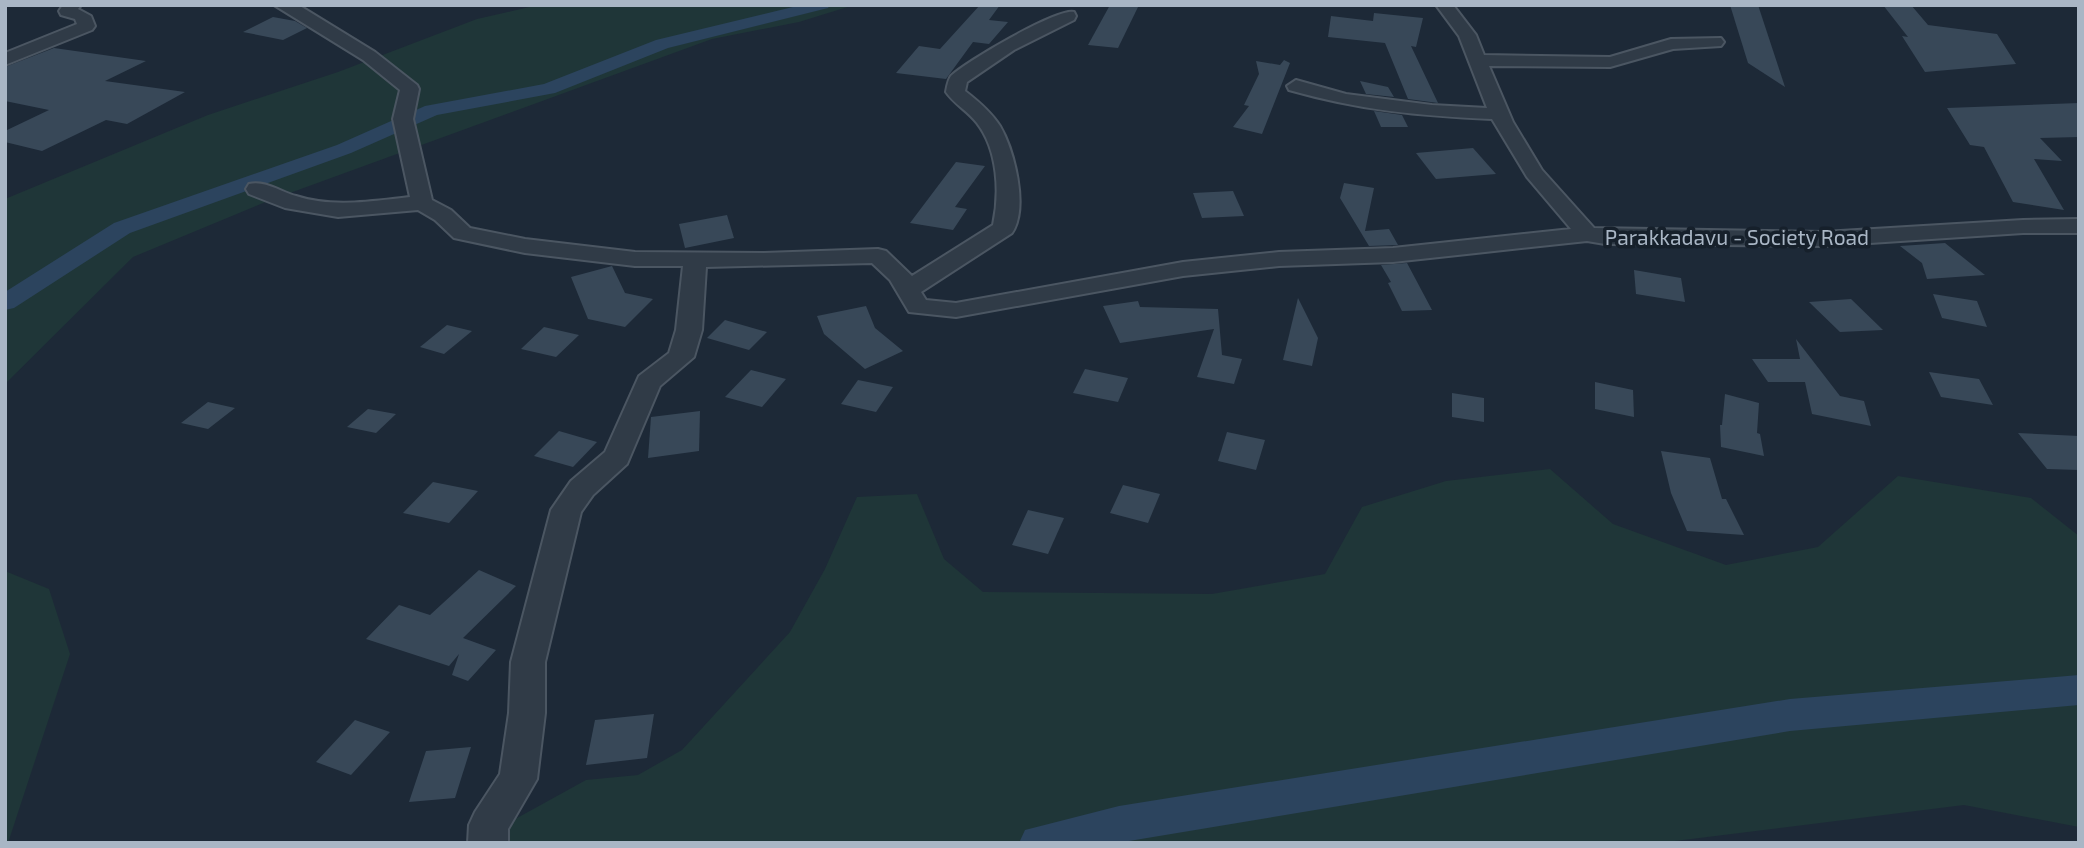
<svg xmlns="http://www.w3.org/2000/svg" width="2084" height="848" font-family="'Exo 2',sans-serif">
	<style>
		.green { fill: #1f3638 }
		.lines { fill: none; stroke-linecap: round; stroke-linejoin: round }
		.canal { fill: #2c445e; fill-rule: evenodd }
		.building { fill: #384858 }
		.street-casing { stroke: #4b5662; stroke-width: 4 }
		.street { fill: #303b47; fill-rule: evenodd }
		.labels { text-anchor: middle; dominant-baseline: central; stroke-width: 7; stroke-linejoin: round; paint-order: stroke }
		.far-street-label { font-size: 21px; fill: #a9b6c5; stroke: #16202b }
	</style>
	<rect width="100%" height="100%" fill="#1d2937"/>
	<!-- green -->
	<g class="green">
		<polygon points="538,5 854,5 799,22 712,39 268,201 133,257 5,384 5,199 208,115 338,72 477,19"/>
		<polygon points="1550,469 1613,524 1726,565 1818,547 1898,476 2031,498 2079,536 2079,827 1964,805 1659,843 472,843 586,780 638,775 682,750 790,632 825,569 857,497 917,494 944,559 983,592 1212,594 1325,574 1362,507 1446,481"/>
		<polygon points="5,571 49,589 70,654 8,843 5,843"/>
	</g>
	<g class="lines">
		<!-- canal -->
		<g class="canal">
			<polygon points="801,5 830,5 828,8 668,48 555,93 437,115 351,153 130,233 14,308 5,310 5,292 114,223 337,145 425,106 544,84 656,40"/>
			<polygon points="2079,675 2079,705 1790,731 1117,843 1019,843 1025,830 1119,806 1790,699"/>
		</g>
	</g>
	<!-- building -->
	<g class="building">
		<polygon points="980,5 1000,5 989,20 1008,22 989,44 973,42 946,79 896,73 919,46 940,49"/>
		<polygon points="1110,5 1139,5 1118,48 1088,45"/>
		<polygon points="1730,5 1758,5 1785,87 1748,63"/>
		<polygon points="1883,5 1911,5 1928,25 1997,34 2016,64 1925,72 1902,36 1908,37"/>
		<polygon points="1374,13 1423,18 1416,47 1411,46 1438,103 1408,99 1385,43 1328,37 1331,16 1373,21"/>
		<polygon points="273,17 295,21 307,28 283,40 243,32"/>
		<polygon points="54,48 146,61 105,81 185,92 127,124 106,120 42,151 5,142 5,131 49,110 5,101 5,67"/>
		<polygon points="1284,60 1290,63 1262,134 1233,127 1249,106 1244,105 1259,74 1256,61 1280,65"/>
		<polygon points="1360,81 1388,87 1394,97 1366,94"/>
		<polygon points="2079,103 2079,137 2040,138 2062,161 2034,159 2064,210 2013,202 1984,147 1970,145 1947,108"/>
		<polygon points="1374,111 1402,115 1408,127 1381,127"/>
		<polygon points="1473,148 1496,174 1436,179 1416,153"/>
		<polygon points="956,162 985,166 955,207 967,209 953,230 910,223"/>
		<polygon points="1344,183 1374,188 1365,231 1389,229 1398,245 1369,246 1340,198"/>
		<polygon points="1233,191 1244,216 1202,218 1193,193"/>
		<polygon points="727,215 734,238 685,248 679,224"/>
		<polygon points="1945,243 1985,275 1927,279 1922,263 1900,246"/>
		<polygon points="1407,263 1432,310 1402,311 1388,283 1391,282 1381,265"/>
		<polygon points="612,266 625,293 653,299 625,327 588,319 571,277"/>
		<polygon points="1634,270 1681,278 1685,302 1636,294"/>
		<polygon points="1933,294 1977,301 1987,327 1942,318"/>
		<polygon points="1298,298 1318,338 1312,366 1283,360"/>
		<polygon points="1851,299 1883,330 1840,332 1809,302"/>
		<polygon points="1138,301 1140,307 1218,309 1222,355 1242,359 1234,384 1197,377 1214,329 1120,343 1103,306"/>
		<polygon points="866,306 875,328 903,351 865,369 824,334 817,316"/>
		<polygon points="725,320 767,332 749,350 707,338"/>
		<polygon points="447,325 472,331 444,354 420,347"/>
		<polygon points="544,327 579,335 556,357 521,349"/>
		<polygon points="1796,339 1840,396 1864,401 1871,426 1812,414 1805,382 1768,382 1752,359 1800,359"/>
		<polygon points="1085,369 1128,378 1118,402 1073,393"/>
		<polygon points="751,370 786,379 762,407 725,397"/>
		<polygon points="1929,372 1979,379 1993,405 1941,397"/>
		<polygon points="858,380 893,387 876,412 841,404"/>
		<polygon points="1595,382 1633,390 1634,417 1595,409"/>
		<polygon points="1452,393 1484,398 1484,422 1452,417"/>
		<polygon points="1725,394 1759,403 1757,433 1760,434 1764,456 1721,447 1720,425 1722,425"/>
		<polygon points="208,402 235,408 208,429 181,423"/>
		<polygon points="368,409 396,414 376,433 347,427"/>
		<polygon points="700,411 699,451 648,458 651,417"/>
		<polygon points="559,431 597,442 573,467 534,456"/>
		<polygon points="1227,432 1265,440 1256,470 1218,461"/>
		<polygon points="2018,433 2079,436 2079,470 2047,469"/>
		<polygon points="1661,451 1710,458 1722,499 1726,499 1744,535 1687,531 1671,493"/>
		<polygon points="433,482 478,491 449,523 403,513"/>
		<polygon points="1123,485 1160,494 1148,523 1110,513"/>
		<polygon points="1028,510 1064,518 1048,554 1012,545"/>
		<polygon points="479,570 516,586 463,638 496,650 468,681 452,675 459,654 449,666 366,639 399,605 430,615"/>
		<polygon points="654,714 647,758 586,765 595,720"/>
		<polygon points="355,720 390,732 351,775 316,762"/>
		<polygon points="471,747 455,798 409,802 426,751"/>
	</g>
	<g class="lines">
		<!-- street casing -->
		<g class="street-casing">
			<g id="street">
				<polygon points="63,5 81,5 78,9 91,16 95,26 92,30 5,65 5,53 77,24 75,19 61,15 59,11"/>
				<path d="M 274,5 L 300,6 L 375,52 L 417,85 L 419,89 L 413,119 L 432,200 L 451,210 L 470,228 L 525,239 L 635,252 L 764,253 L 878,249 L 886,251 L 912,276 L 993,225 C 1000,193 998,150 977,123 C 968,111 954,104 946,92 C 947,87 948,80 951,76 C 965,62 1057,8 1074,12 L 1076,16 L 1074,20 L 1014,50 L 967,82 L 965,91 C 978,101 991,112 1000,126 C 1014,150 1029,208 1012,233 L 921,292 L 926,300 L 956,303 L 1183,262 L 1279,252 L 1393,248 L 1571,229 L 1527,177 L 1492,119 C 1420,116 1359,110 1289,90 L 1287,86 L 1296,80 L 1346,94 L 1432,105 L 1487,108 L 1459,36 L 1436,5 L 1453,5 L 1476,35 L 1484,55 L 1610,57 L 1671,39 L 1721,38 L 1724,42 L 1721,46 L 1673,49 L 1610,67 L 1489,66 L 1513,122 L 1542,170 L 1594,228 L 1824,232 L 2023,220 L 2079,219 L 2079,233 L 2023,233 L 1824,246 L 1605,244 L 1587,241 L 1393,262 L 1279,266 L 1183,276 L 956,317 L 909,312 L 890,280 L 872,263 L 706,267 L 702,330 L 694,357 L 660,386 L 627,464 L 593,495 L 581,512 L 545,662 L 545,713 L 537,779 L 508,829 L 508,843 L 468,843 L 469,825 L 475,812 L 500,774 L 509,713 L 511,662 L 551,510 L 571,481 L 605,452 L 639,376 L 669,353 L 676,330 L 683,266 L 635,266 L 525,253 L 454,238 L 435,220 L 418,210 L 338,217 L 285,208 L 249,194 L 246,189 L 249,184 C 265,180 281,192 296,196 C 333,208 372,201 410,197 L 393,119 L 400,90 L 363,60 Z"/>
			</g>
		</g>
		<!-- street -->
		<use href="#street" class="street"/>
	</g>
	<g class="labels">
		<!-- far-street labels -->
		<g class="far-street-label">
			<text x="1737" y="236">Parakkadavu - Society Road</text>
		</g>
	</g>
	<!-- border -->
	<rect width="2084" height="848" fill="none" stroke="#a9b6c5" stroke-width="14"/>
</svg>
